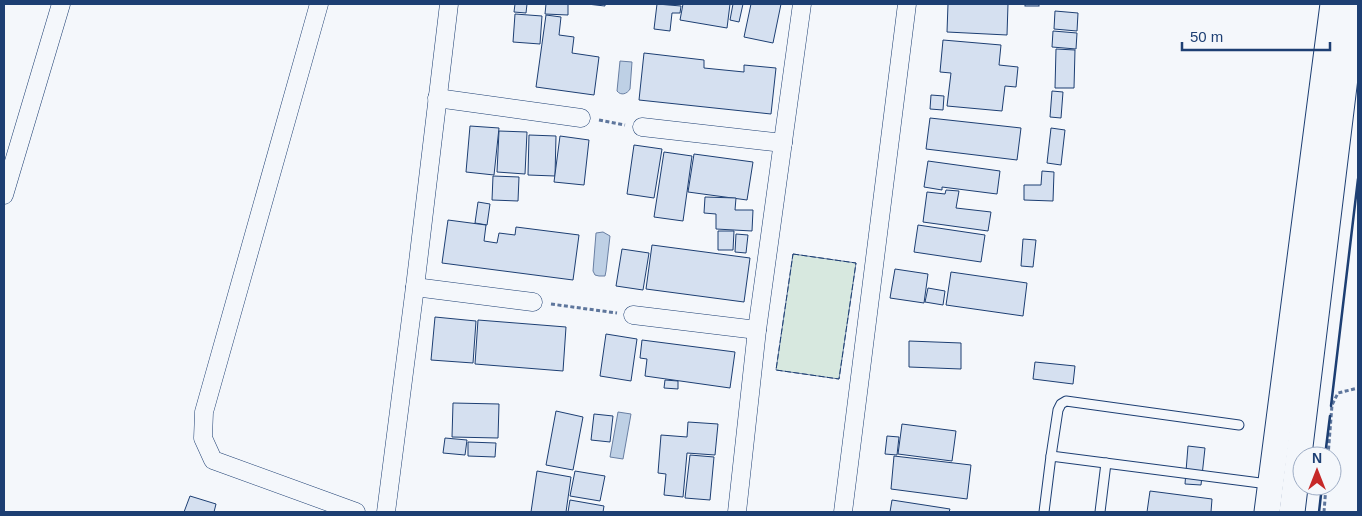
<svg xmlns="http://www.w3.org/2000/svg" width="1362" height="516" font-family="Arial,sans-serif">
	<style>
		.green { fill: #d7e8df; stroke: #687fa3 }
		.water { fill: #bed0e5; stroke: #687fa3 }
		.building { fill: #d5e0f0; stroke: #1d3f73 }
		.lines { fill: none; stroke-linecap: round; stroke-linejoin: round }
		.service-casing { stroke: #1d3f73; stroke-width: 11 }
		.minor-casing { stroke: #1d3f73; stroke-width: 19 }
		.secondary-casing { stroke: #1d3f73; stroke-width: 27 }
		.path { stroke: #5e769c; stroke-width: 3; stroke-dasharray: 4 2.5; stroke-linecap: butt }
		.service { stroke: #f4f7fb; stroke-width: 9 }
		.minor { stroke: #f4f7fb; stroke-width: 18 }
		.secondary { stroke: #f4f7fb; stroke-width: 25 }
		.fence { stroke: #1d3f73; stroke-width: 1; stroke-dasharray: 6 2.5; stroke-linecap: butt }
		.wall { stroke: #1d3f73; stroke-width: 2.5 }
	</style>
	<rect width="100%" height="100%" fill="#f4f7fb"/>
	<!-- green -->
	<polygon class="green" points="793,254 856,263 839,379 776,370"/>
	<!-- water -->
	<g class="water">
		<path d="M 620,61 L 632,62 L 630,89 C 627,94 621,96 617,91 Z"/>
		<polygon points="603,232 610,236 606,271 605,276 599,276 595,275 593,271 596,233"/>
		<polygon points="618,412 631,414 623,459 610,457"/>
	</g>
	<!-- building -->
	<g class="building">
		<polygon points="515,4 527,4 526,13 514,12"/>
		<polygon points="546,4 568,4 568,15 545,14"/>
		<polygon points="587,4 605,4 605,6"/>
		<polygon points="657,4 681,6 680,13 672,13 670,31 654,29"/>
		<polygon points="683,4 730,4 727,28 680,20"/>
		<polygon points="733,4 743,4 739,22 730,20"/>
		<polygon points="751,4 781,4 773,43 744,37"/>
		<polygon points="948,4 1008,4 1007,35 947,32"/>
		<rect x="1025" y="4" width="14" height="2"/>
		<polygon points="1055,11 1078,13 1077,31 1054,29"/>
		<polygon points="515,14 542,16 540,44 513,42"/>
		<polygon points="546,15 561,17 559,35 574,37 572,53 599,57 594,95 536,87"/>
		<polygon points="1053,31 1077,33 1076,49 1052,47"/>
		<polygon points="943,40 1001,45 999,65 1018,67 1016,87 1005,86 1002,111 947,106 951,73 940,72"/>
		<polygon points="1056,49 1075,50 1074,88 1055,88"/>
		<polygon points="644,53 704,60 704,68 744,72 744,65 776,68 771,114 639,100"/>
		<polygon points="1052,91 1063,92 1061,118 1050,117"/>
		<polygon points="931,95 944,96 943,110 930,109"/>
		<polygon points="930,118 1021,128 1017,160 926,149"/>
		<polygon points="470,126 499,128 494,175 466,172"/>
		<polygon points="1051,128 1065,130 1061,165 1047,163"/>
		<polygon points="499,131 527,132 525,174 497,172"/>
		<polygon points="529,135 556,136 555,176 528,175"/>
		<polygon points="560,136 589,140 584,185 554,182"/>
		<polygon points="634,145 662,149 654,198 627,194"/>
		<polygon points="664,152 692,156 683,221 654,217"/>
		<polygon points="694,154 753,162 747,200 688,192"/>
		<polygon points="928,161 1000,171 997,194 942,187 942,190 924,187"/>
		<polygon points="1042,171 1054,172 1053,201 1024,200 1024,185 1041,185"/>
		<polygon points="493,176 519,177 518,201 492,200"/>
		<polygon points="946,190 959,191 956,208 991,212 988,231 923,222 927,192 945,194"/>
		<polygon points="705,197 736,198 735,210 753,210 752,231 716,229 716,214 704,213"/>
		<polygon points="478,202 490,204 487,225 475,223"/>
		<polygon points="448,220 486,225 484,241 497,243 499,233 515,235 516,227 579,235 573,280 442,263"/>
		<polygon points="918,225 985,235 981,262 914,252"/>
		<polygon points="718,231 734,231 733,250 718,250"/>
		<polygon points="736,234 748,235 746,253 735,252"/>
		<polygon points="1023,239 1036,240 1033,267 1021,266"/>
		<polygon points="652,245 750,258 744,302 646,289"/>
		<polygon points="622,249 649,253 643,290 616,286"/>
		<polygon points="895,269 928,274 924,303 890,298"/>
		<polygon points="951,272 1027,283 1023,316 946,305"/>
		<polygon points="928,288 945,291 943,305 925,302"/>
		<polygon points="435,317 476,321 473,363 431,360"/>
		<polygon points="478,320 566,327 563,371 475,364"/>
		<polygon points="606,334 637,339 631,381 600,376"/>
		<polygon points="642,340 735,352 730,388 645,376 647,359 640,358"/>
		<polygon points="909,341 961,343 961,369 909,367"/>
		<polygon points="1035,362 1075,366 1073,384 1033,379"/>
		<polygon points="665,380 678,381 678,389 664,388"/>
		<polygon points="453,403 499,404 498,438 452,437"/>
		<polygon points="556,411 583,417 573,470 546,465"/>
		<polygon points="594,414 613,416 610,442 591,440"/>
		<polygon points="688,422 718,424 715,455 687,453 683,497 664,495 666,474 658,473 661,435 687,437"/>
		<polygon points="902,424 956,431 952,461 898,454"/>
		<polygon points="887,436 899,437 897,455 885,454"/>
		<polygon points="445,438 467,440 465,455 443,453"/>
		<polygon points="468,442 496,443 495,457 468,456"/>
		<polygon points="1188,446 1205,448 1201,485 1185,484"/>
		<polygon points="690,455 714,457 710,500 685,498"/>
		<polygon points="894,456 971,465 967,499 891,489"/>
		<polygon points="537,471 571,477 566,512 531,512"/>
		<polygon points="575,471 605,476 600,501 570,496"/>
		<polygon points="1150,491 1212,499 1211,512 1147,512"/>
		<polygon points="190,496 216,504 214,512 184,512"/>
		<polygon points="570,500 604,506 603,512 568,512"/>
		<polygon points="892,500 950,509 949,512 890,512"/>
	</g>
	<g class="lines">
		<!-- service casing -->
		<g class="service-casing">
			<g id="service">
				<polyline points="1051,456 1058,410 1061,404 1066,401 1239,425"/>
				<polyline points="1044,512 1051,456 1268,484"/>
				<polyline points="1100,512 1106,463"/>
			</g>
		</g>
		<!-- minor casing -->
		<g class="minor-casing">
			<g id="minor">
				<polyline points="319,4 204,412 203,438 213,460 356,512"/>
				<polyline points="437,98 581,118"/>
				<polyline points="642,127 783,143"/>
				<polyline points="4,195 61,4"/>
				<polyline points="415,287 533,302"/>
				<polyline points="633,315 757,330"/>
				<polyline points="386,512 415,287 449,4"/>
				<polyline points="737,512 757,330 802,4"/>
				<polyline points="843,512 907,4"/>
			</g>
		</g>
		<!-- secondary casing -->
		<g class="secondary-casing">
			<g id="secondary">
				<polyline points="1267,512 1333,4"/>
				<polyline points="1292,512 1354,4"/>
			</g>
		</g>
		<!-- path -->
		<g class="path">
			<polyline points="599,120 625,125"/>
			<polyline points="551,304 617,313"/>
			<polyline points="1328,456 1332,405 1338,393 1358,388"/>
			<polyline points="1324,512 1326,486"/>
		</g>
		<!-- service -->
		<use href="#service" class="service"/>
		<!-- minor -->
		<use href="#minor" class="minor"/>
		<!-- secondary -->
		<use href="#secondary" class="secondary"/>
		<!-- fence -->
		<polygon class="fence" points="793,254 856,263 839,379 776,370"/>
		<!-- wall -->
		<g class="wall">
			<polyline points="1331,406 1358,179"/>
			<polyline points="1325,456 1330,416"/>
			<polyline points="1319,512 1322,486"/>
		</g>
	</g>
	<!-- border -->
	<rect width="1362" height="516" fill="none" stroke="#1d3f73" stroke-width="10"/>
	<!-- north arrow -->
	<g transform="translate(1317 471)"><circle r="24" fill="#f4f7fb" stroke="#9eadc5"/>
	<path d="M0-4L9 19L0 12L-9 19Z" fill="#c62828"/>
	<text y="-8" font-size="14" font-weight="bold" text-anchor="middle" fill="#1d3f73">N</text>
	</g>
	<!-- scale -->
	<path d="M1182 42v8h148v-8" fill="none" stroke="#1d3f73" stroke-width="2.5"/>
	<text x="1190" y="42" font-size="15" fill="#1d3f73" stroke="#f4f7fb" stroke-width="4" paint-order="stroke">50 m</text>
</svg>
